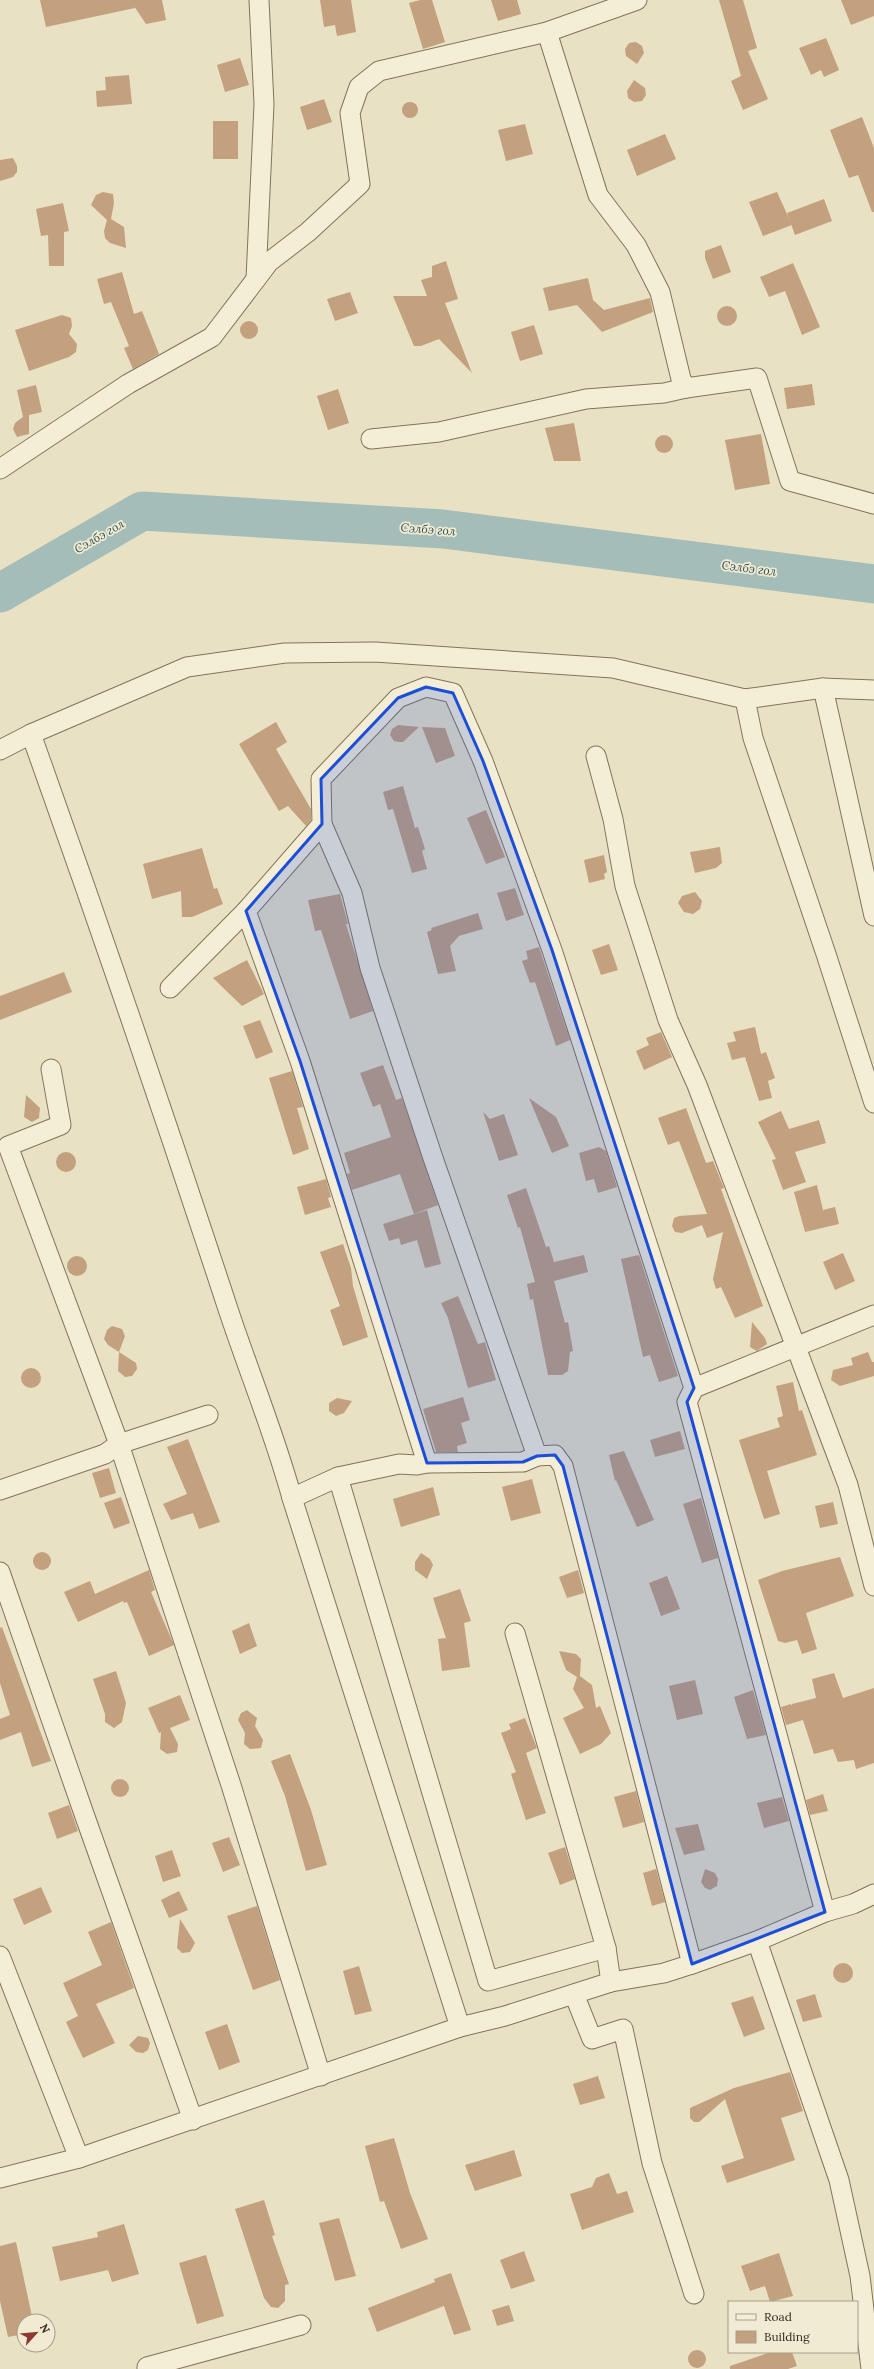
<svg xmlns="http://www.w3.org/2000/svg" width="874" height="2369" font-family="Lora,serif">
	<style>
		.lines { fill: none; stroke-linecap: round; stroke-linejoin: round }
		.river { stroke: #a5bdb8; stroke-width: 39 }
		.building { fill: #c3a07e }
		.street-casing { stroke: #82735c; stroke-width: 21 }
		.street { stroke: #f5eed6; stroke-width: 19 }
		.marked { fill: #1d4ed8; fill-opacity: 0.2; stroke: #1d4ed8; stroke-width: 3; stroke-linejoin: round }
		.labels { text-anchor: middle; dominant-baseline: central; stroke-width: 3.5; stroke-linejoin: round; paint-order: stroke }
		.water-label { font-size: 12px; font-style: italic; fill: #305151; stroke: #f1ebd3 }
	</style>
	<rect width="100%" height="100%" fill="#e9e1c4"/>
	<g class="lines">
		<!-- river -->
		<polyline class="river" points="0,593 142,511 443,529 874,584"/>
	</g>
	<!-- building -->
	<g class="building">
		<polygon points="40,0 162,0 166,20 146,24 134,6 135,8 46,27"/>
		<polygon points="320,0 351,0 356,32 337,36 335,25 324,27"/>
		<polygon points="420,0 432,0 445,42 423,49 409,3"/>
		<polygon points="491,0 517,0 521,14 498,21"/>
		<polygon points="719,0 743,0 757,48 748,51 768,99 743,110 731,81 741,76"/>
		<polygon points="841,0 874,0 874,16 851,25"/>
		<polygon points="826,38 839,70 824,77 821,70 811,75 799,48"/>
		<polygon points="636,42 642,46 644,53 637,64 626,56 625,49 629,43"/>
		<polygon points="240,58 249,85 225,92 217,65"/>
		<polygon points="129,75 132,104 97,107 96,91 106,90 105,77"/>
		<polygon points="634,80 645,88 646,95 642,101 634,102 628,98 627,91"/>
		<polygon points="324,99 332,122 307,130 300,107"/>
		<circle cx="410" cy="110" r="8"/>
		<polygon points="862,117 874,148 874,212 872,212 858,175 849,178 830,130"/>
		<rect x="213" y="121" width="25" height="38"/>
		<polygon points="525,124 533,154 506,161 498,130"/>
		<polygon points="665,134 676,159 637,176 627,150"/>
		<polygon points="13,158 17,166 17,172 13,177 0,181 0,160"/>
		<polygon points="103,192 113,194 114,203 111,219 124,227 126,248 110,243 105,238 104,231 107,220 91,205 96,195"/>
		<polygon points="777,192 792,225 763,236 749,202"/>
		<polygon points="824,199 832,221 795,235 787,213"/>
		<polygon points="63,203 69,231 64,232 64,266 49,266 48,235 41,236 36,209"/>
		<polygon points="721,245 731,272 713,279 705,258 705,251"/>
		<polygon points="446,261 458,299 445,303 472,373 439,339 421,346 414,346 393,296 427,296 421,280 432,277 432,266"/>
		<polygon points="793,263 820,327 802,335 785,291 769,297 760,277"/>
		<polygon points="122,272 134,314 142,311 159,354 133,369 124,348 129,346 111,302 104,304 97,279"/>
		<polygon points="588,278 593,300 604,310 650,298 653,312 602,332 577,305 549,311 543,288"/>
		<polygon points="350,292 358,313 335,321 327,299"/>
		<circle cx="727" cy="316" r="10"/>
		<polygon points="62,315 71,318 72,326 69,334 77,344 76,352 69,357 29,371 15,330"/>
		<circle cx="249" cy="330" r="9"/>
		<polygon points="534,325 543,354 520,361 511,332"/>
		<polygon points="812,384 815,405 787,409 784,388"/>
		<polygon points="36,385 42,412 29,415 29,434 17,437 13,429 15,423 23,417 17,390"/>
		<polygon points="338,389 349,423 328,430 317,396"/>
		<polygon points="574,423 581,461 554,461 545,428"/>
		<polygon points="761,434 770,484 735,490 725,440"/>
		<circle cx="664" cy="444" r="9"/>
		<polygon points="276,722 287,742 276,749 311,809 311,820 306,826 288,806 279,811 239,744"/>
		<polygon points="398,725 419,727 403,742 399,742 394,741 390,735 392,729"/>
		<polygon points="422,727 445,728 455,756 436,763"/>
		<polygon points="403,786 415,828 418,827 425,849 422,851 427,869 412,873 393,809 388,810 383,792"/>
		<polygon points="486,810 505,857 486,864 467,818"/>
		<polygon points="720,847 722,863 716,868 695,873 690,852"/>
		<polygon points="202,848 214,889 217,888 223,904 192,917 182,917 181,891 152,899 143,864"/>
		<polygon points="604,855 607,872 604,874 605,879 589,883 584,860"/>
		<polygon points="515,888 524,915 506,921 497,893"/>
		<polygon points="695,892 702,901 700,909 693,914 684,912 678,903 682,896"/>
		<polygon points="340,894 348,924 346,924 373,1011 350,1019 321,930 315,931 308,900"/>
		<polygon points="478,913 483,929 459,936 450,946 456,971 438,974 427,932 432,930 431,928"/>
		<polygon points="609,944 618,970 601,975 592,950"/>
		<polygon points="539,947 570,1040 556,1046 535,982 530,983 522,961 528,959 526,951"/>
		<polygon points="247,960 264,994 242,1006 213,978"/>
		<polygon points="64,972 72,992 0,1020 0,996"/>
		<polygon points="260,1020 273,1052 256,1059 243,1026"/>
		<polygon points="755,1027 761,1054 766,1052 775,1078 768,1081 772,1098 759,1101 745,1057 732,1060 727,1043 736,1041 733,1032"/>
		<polygon points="661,1032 672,1057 644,1070 636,1051 649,1045 646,1038"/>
		<polygon points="383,1065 396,1100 402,1098 438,1205 414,1214 400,1174 352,1190 347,1174 350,1173 344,1153 391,1137 380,1104 373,1107 360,1073"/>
		<polygon points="292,1071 303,1107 297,1108 309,1149 293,1155 269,1078"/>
		<polygon points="26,1095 40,1108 39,1118 32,1122 24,1117"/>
		<polygon points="529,1098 556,1117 569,1146 552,1153"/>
		<polygon points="686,1108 706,1163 713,1161 724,1188 721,1189 763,1306 735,1318 721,1287 716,1289 713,1279 723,1232 707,1238 702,1225 682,1233 675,1232 672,1226 674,1218 679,1216 707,1214 679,1141 668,1145 658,1118"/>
		<polygon points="781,1111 789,1129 819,1120 826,1143 795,1152 806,1182 783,1190 772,1160 776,1159 758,1122"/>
		<polygon points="483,1112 490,1119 504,1114 518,1155 499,1161"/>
		<polygon points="599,1147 606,1151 617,1187 598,1193 594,1179 586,1181 579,1153"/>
		<circle cx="66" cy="1162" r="10"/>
		<polygon points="326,1179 331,1197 328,1198 331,1207 305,1215 297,1187"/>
		<polygon points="817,1185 823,1210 835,1207 839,1224 805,1232 794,1192"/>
		<polygon points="526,1188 546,1247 549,1246 554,1262 584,1255 588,1272 554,1281 565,1323 568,1322 573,1351 570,1352 568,1371 562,1375 548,1375 533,1299 530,1300 527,1284 535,1282 520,1227 518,1228 507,1195"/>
		<polygon points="427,1210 441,1264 425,1268 417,1240 401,1245 399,1238 389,1241 383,1224"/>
		<polygon points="343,1244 351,1268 353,1286 368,1337 343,1346 330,1310 340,1306 320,1252"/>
		<polygon points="843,1253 855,1281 835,1290 823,1262"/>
		<polygon points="639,1255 678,1376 659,1382 650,1355 643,1357 621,1259"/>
		<circle cx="77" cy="1266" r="10"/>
		<polygon points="458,1296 478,1344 485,1342 496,1380 468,1388 448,1318 441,1303"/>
		<polygon points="752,1322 765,1338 767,1344 757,1351 750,1347"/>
		<polygon points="112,1326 122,1329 125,1336 119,1352 108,1345 104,1339 107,1330"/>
		<polygon points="119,1352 136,1363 137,1369 132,1376 125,1377 118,1371"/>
		<polygon points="868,1352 872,1362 874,1362 874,1376 840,1386 831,1380 833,1370 853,1365 851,1358"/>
		<circle cx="31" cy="1378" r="10"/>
		<polygon points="793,1382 799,1411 802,1410 817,1455 767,1471 780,1514 764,1519 739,1440 780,1427 777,1418 783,1416 776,1386"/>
		<polygon points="463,1397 470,1420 461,1423 467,1443 457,1446 458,1452 436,1452 423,1409"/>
		<polygon points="337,1398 352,1401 344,1413 336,1416 329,1411 329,1403"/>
		<polygon points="680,1431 685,1449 655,1457 650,1440"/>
		<polygon points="188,1439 220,1522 199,1529 193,1513 171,1520 163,1504 187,1494 167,1447"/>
		<polygon points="624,1451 654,1520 637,1527 616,1480 615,1481 609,1455"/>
		<polygon points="109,1468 116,1493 100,1498 92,1473"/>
		<polygon points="532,1479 541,1513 511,1521 502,1487"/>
		<polygon points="433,1487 440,1515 401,1527 393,1499"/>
		<polygon points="121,1497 130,1523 114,1529 104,1503"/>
		<polygon points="701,1498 718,1558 702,1563 683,1504"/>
		<polygon points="833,1502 838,1524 820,1528 815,1506"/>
		<circle cx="42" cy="1561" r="9"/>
		<polygon points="421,1553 430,1559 433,1565 427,1579 415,1570 415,1562"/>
		<polygon points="840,1557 854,1596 806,1613 817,1649 802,1654 797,1640 785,1643 778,1641 758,1580 782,1571"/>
		<polygon points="149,1570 155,1590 151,1592 174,1645 149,1656 127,1602 124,1603 123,1601 78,1622 64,1592 90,1581 95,1594"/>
		<polygon points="578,1570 584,1593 567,1598 559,1577"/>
		<polygon points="667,1576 680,1609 661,1616 649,1583"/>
		<polygon points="460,1589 471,1621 464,1623 470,1667 442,1671 438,1639 446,1638 433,1598"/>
		<polygon points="249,1623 257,1646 240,1654 232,1631"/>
		<polygon points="2,1627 51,1761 32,1767 21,1732 0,1740 0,1719 10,1715 0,1683 0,1628"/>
		<polygon points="559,1651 576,1654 581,1659 580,1676 592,1685 596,1708 600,1706 611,1733 601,1744 580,1754 563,1718 584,1708 573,1689 577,1677 566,1670"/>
		<polygon points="116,1671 126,1703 122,1722 114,1728 105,1722 105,1714 93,1679"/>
		<polygon points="834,1673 843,1698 874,1688 874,1763 856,1769 854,1760 838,1762 833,1749 814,1754 803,1720 786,1725 781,1707 791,1704 792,1706 792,1704 816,1698 812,1679"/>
		<polygon points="695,1680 703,1714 677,1720 669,1686"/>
		<polygon points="753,1690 766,1735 747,1739 734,1697"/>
		<polygon points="180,1695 190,1720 170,1728 178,1744 177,1752 167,1754 160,1749 161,1732 159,1733 148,1708"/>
		<polygon points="247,1710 257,1718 255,1726 263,1740 261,1748 250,1749 244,1744 245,1733 238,1720 241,1713"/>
		<polygon points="525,1718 537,1748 526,1753 546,1813 526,1820 511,1774 516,1772 501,1733 511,1729 509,1724"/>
		<polygon points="290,1754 311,1810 327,1865 306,1871 285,1796 271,1761"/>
		<circle cx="120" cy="1788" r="9"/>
		<polygon points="636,1791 644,1822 623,1828 614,1797"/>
		<polygon points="823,1794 828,1811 810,1815 806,1800"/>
		<polygon points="782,1797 789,1821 764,1828 757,1803"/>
		<polygon points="69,1805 78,1831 57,1839 48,1813"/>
		<polygon points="698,1824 705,1850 684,1855 675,1828"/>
		<polygon points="229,1837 240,1865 223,1872 212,1843"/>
		<polygon points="565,1847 575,1879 560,1885 548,1853"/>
		<polygon points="172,1850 181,1876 163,1882 155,1856"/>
		<polygon points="656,1869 665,1902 652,1906 643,1873"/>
		<polygon points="705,1869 715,1873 718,1879 717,1886 710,1890 705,1888 701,1882"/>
		<polygon points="41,1887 52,1912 24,1925 13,1899"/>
		<polygon points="179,1891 188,1910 169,1918 161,1900"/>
		<polygon points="257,1906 280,1980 253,1990 227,1916"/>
		<polygon points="180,1919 195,1943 190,1952 182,1953 177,1948"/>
		<polygon points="111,1922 134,1988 96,2004 115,2043 83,2058 66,2022 78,2016 63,1983 102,1965 88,1932"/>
		<circle cx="843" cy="1973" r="10"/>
		<polygon points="359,1966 372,2011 355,2015 343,1971"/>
		<polygon points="815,1994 822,2017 803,2022 796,2000"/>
		<polygon points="753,1996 765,2029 744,2037 731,2003"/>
		<polygon points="227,2024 240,2062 219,2070 205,2032"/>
		<polygon points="138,2036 148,2038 150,2043 148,2050 143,2053 136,2052 129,2045"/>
		<polygon points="790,2072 803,2111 781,2118 795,2160 727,2183 721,2166 744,2158 725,2099 699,2122 694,2122 690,2118 690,2108 734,2088"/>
		<polygon points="598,2076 605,2098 580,2105 573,2084"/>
		<polygon points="394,2138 410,2193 428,2239 401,2249 384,2201 380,2202 365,2146"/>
		<polygon points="514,2150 522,2176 475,2191 465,2165"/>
		<polygon points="609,2173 617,2194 627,2191 634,2212 582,2230 570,2194 592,2187 596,2178"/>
		<polygon points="264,2200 275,2235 272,2236 289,2284 285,2285 285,2301 278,2308 271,2307 264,2298 235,2209"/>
		<polygon points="339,2218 356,2276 335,2281 319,2223"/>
		<polygon points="124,2224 139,2274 112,2282 108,2270 60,2281 52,2247 98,2237 97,2232"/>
		<polygon points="16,2242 33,2321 24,2321 24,2334 8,2337 0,2301 0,2246"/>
		<polygon points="524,2251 535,2281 511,2289 500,2260"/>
		<polygon points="779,2253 793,2296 770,2302 765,2286 750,2291 741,2266"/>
		<polygon points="206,2255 224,2316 197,2324 179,2263"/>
		<polygon points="451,2273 471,2330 454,2335 444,2306 377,2332 368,2308 435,2282 434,2279"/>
		<polygon points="509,2305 514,2321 497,2326 492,2310"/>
		<circle cx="697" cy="2359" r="9"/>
		<polygon points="771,2352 792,2352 797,2366 788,2369 730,2369 730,2366"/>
	</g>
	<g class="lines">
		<!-- street casing -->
		<g class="street-casing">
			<g id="street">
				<polyline points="256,279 264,104 259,0"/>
				<polyline points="686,388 757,378 790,481 874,504"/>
				<polyline points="371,439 439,432 586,399 664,393 686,388 681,379 660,292 636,245 598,195 547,32"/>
				<polyline points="0,469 128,384 212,337 269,262 308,232 360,184 350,113 359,87 379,71 547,32 637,0"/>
				<polyline points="823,688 874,916"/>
				<polyline points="745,699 753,738 826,954 874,1103"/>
				<path d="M 31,734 C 99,924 164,1114 227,1306 C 248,1370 274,1432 292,1498 L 338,1477 L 399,1464 L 417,1465 L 427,1463 L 523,1462 L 537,1456 L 555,1455 L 563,1466 L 692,1964"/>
				<polyline points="0,750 31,734 187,667 285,653 375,652 613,668 745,699 823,688 874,690"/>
				<polyline points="596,756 613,819 625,886 668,1020 697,1085 848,1485 874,1586"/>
				<polyline points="322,824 352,893 370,968 433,1158 537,1456"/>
				<polyline points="246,911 300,1061 427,1463"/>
				<polyline points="170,988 246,911 322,824 321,779 398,698 426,687 453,693 483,761 552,950 694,1388 687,1402 825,1912"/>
				<polyline points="51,1069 61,1125 8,1146 119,1444 231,1785 321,2076"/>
				<polyline points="694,1388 874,1315"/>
				<polyline points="338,1477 488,1981 606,1948"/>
				<polyline points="0,1490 105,1454 119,1444 208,1415"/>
				<polyline points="292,1498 460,2027"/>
				<polyline points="0,1572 83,1811 193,2120"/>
				<polyline points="515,1633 606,1948 611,1982"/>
				<polyline points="757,1941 839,2180 860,2276 871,2369"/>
				<polyline points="0,1956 79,2158"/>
				<polyline points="574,1994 592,2039 623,2029 652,2163 694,2294"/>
				<polyline points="0,2178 79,2158 460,2027 505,2016 611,1982 664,1973 692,1964 757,1941 825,1912 853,1904 874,1894"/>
				<polyline points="147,2369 147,2367 301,2325"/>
			</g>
		</g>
		<!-- street -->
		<use href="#street" class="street"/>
	</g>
	<!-- marked area -->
	<path class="marked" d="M 426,687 L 453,693 L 483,761 L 552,950 L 694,1388 L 687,1402 L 825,1912 L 692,1964 L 563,1466 L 555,1455 L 537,1456 L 523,1462 L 427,1463 L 300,1061 L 246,911 L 322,824 L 321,779 L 398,698 Z"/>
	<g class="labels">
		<!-- water labels -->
		<g class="water-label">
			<text transform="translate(428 529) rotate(4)">Сэлбэ гол</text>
			<text transform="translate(99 536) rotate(-30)">Сэлбэ гол</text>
			<text transform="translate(749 568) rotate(7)">Сэлбэ гол</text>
		</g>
	</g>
	<!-- legend -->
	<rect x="728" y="2301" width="130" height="52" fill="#f1ebd3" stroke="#a59e8b"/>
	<rect x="736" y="2314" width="20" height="6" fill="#f5eed6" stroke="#a59e8b"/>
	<text x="764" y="2321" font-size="12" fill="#332a1f">Road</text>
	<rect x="736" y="2331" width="20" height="12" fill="#c3a07e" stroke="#a59e8b"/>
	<text x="764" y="2341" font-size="12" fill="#332a1f">Building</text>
	<!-- north arrow -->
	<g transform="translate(36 2333) rotate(63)"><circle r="19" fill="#f1ebd3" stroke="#a59e8b"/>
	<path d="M0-3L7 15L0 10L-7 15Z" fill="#8a3933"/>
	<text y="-6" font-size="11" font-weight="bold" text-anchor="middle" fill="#332a1f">N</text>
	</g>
</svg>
